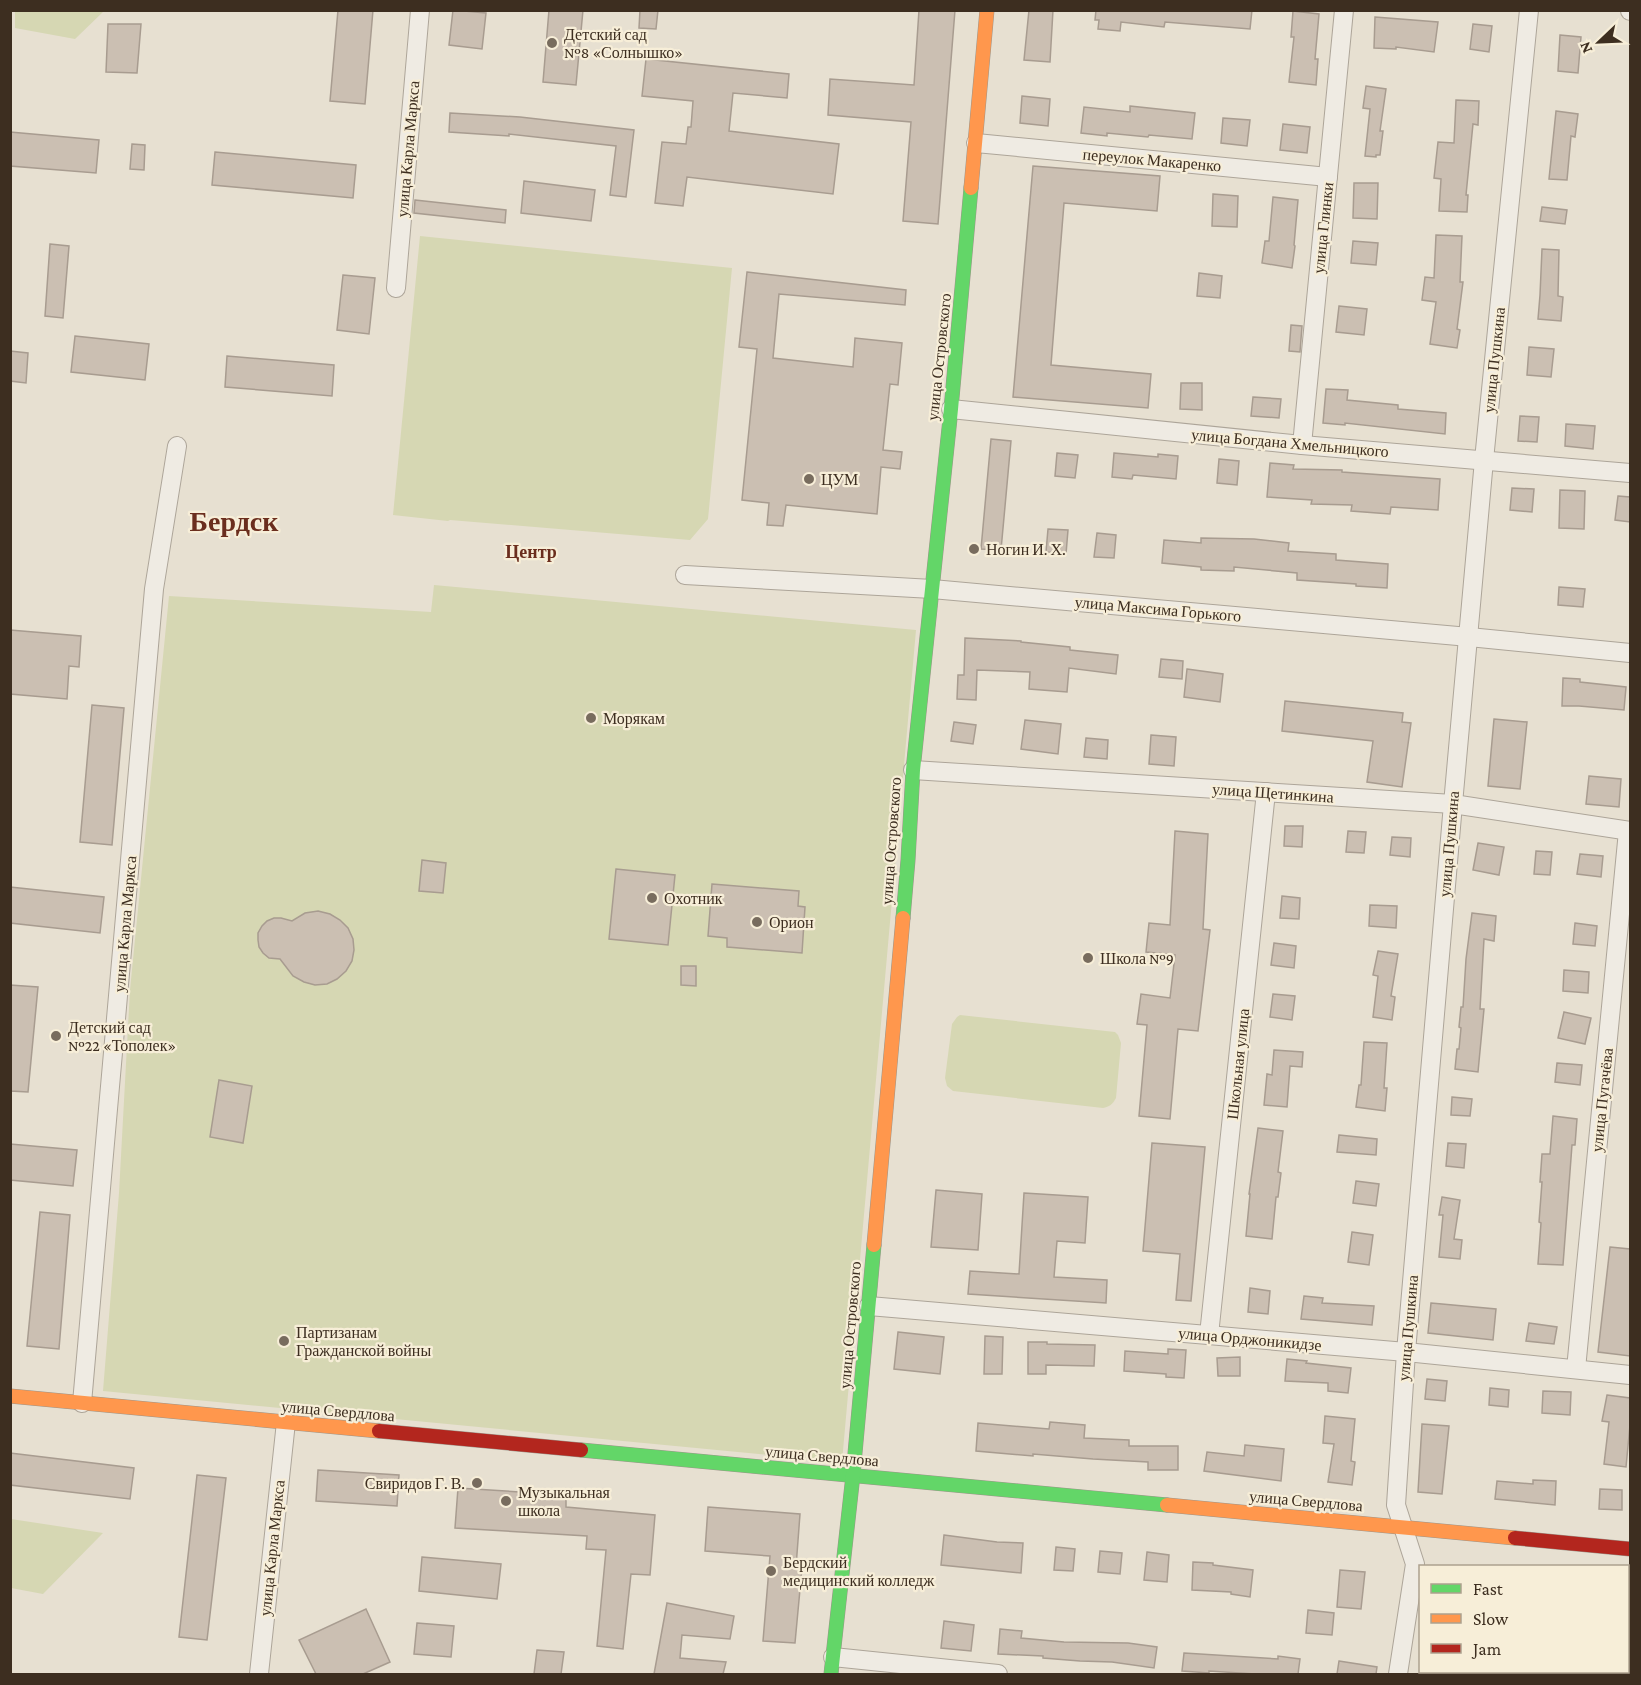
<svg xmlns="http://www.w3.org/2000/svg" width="1641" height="1685" font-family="'Crimson Pro',serif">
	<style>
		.green { fill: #d6d7b3 }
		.building { fill: #cbbfb2; stroke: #a89c90; stroke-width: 1.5 }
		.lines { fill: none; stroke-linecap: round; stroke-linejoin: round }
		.street-casing { stroke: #ada599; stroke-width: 20 }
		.fast-casing { stroke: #9c958a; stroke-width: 15 }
		.slow-casing { stroke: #9c958a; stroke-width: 15 }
		.jam-casing { stroke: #9c958a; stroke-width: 15 }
		.street { stroke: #efebe3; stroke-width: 18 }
		.fast { stroke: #63d668; stroke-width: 14 }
		.slow { stroke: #ff974d; stroke-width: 14 }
		.jam { stroke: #b3261e; stroke-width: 14 }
		.poi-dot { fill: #786c5e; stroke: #f7eed8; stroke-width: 2 }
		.labels { text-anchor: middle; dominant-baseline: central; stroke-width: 4.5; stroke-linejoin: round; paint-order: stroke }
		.poi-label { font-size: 16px; fill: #3d2e20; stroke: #f7eed8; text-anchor: start }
		.street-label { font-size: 16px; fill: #3d2e20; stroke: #f7eed8 }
		.neighbourhood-label { font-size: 18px; font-weight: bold; fill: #6b2e1e; stroke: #f7eed8 }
		.town-label { font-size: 28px; font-weight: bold; fill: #6b2e1e; stroke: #f7eed8 }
	</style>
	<rect width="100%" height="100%" fill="#e7e0d1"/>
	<!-- green -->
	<g class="green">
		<polygon points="15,11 15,10 104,11 75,39 15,28"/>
		<polygon points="420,236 732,268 708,519 690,540 450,520 448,521 393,515"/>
		<polygon points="434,585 916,630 842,1462 103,1391 119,1193 130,990 169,596 431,612"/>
		<path d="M 960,1015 L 1115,1032 L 1118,1035 L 1121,1043 L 1116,1098 C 1113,1104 1109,1107 1103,1108 L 953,1091 L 947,1086 L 945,1078 L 952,1024 L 957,1017 Z"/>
		<polygon points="11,1519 103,1533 43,1594 11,1588"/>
	</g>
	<!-- building -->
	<g class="building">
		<polygon points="338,10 373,10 365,104 330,101"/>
		<polygon points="453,10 486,13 482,49 449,45"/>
		<polygon points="549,10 583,10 576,85 543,82"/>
		<polygon points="640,10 658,10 656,29 639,28"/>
		<polygon points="919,10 955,10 938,224 903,221 911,122 828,115 830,79 914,85"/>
		<polygon points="1029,10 1053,10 1050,62 1024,60"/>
		<polygon points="1096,10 1252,10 1250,29 1165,22 1164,27 1121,22 1120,31 1098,29 1099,20 1095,20"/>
		<polygon points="1293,11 1319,14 1315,59 1318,59 1316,85 1289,82 1294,37 1291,37"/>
		<polygon points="1375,17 1438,22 1434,52 1396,47 1396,49 1374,48"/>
		<polygon points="108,24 141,24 137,73 106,72"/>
		<polygon points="1473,24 1492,26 1489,52 1470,49"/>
		<polygon points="1560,35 1581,37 1578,73 1558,71"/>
		<polygon points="646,59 789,74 787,98 733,93 729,131 839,144 833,194 687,177 683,206 655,203 662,142 686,144 688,127 691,127 693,101 642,96"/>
		<polygon points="1366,86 1386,89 1380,131 1383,131 1380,155 1376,155 1376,157 1365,156 1370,109 1363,108"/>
		<polygon points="1022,96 1050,99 1048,126 1020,123"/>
		<polygon points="1456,100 1479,101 1478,125 1473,124 1466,195 1468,195 1467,212 1439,211 1441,179 1434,178 1438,142 1454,143"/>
		<polygon points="1130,106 1195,113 1192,139 1149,135 1148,137 1107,133 1107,136 1081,133 1084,107 1130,112"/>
		<polygon points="1556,111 1578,114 1575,137 1571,136 1567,180 1549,179"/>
		<polygon points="450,113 520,117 634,130 626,197 610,195 616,146 509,134 509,136 449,132"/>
		<polygon points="1223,118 1250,120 1247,146 1221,143"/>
		<polygon points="1283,124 1310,127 1307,153 1280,150"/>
		<polygon points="10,132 99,140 96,173 10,166"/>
		<polygon points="132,144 145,145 144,170 130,169"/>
		<polygon points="215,152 356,165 353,198 212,185"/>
		<polygon points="1033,166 1160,176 1157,211 1064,203 1051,365 1151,374 1148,408 1013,397"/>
		<polygon points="524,181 595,190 591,221 521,213"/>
		<polygon points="1354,183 1378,183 1377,219 1353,218"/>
		<polygon points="1213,194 1238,196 1237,227 1212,226"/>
		<polygon points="1273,197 1298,200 1294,245 1295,246 1292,268 1262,263 1265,241 1269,241"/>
		<polygon points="415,200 506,210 505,223 414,213"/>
		<polygon points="1542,207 1567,210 1565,224 1540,221"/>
		<polygon points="1436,235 1462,236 1460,282 1463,282 1457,329 1460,330 1457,348 1430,344 1436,302 1422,300 1425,277 1434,278"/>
		<polygon points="1353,241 1378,243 1376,265 1351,263"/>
		<polygon points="50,244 69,246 63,318 45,316"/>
		<polygon points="1542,249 1559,250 1558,296 1563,297 1561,321 1538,319 1540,295"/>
		<polygon points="747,272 906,290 905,305 779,294 773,358 853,367 855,338 902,343 898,385 890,384 883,450 902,452 900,469 881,467 877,514 786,505 783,526 767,525 769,503 742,500 757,349 739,347"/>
		<polygon points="1199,273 1222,276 1220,298 1197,296"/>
		<polygon points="343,275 375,278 369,334 337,330"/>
		<polygon points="1339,306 1367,309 1364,335 1336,332"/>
		<polygon points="1291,325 1302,326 1300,352 1289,351"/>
		<polygon points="75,336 149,344 145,380 71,372"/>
		<polygon points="1529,347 1554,349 1551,377 1527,375"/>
		<polygon points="10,351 28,353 26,383 10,381"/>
		<polygon points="227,356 334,365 332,396 225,387"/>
		<polygon points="1181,383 1202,383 1202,410 1180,409"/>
		<polygon points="1326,389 1348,390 1347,400 1398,405 1398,409 1446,413 1445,434 1345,423 1345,425 1323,423"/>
		<polygon points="1253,397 1281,399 1279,418 1251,416"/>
		<polygon points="1520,416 1539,417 1537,442 1518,441"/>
		<polygon points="1566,424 1595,426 1593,449 1565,446"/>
		<polygon points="991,439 1011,441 1001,550 981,549"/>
		<polygon points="1057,453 1078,455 1075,478 1055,476"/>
		<polygon points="1114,453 1158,457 1158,454 1178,456 1176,479 1133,475 1132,479 1112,477"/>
		<polygon points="1219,459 1239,461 1237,485 1217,483"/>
		<polygon points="1270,463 1294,465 1293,469 1342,470 1342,472 1440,479 1438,510 1391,507 1390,514 1351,511 1352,505 1311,504 1312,500 1267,497"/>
		<polygon points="1512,488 1534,489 1532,512 1510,510"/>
		<polygon points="1560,490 1585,491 1584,529 1559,528"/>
		<polygon points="1618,496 1630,497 1630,522 1615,520"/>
		<polygon points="1048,529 1068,530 1066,554 1046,552"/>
		<polygon points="1097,533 1116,535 1114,558 1094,557"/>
		<polygon points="1201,538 1254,539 1289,543 1288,551 1336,554 1336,560 1388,564 1387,588 1356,586 1356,584 1297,580 1297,573 1234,567 1234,571 1201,570 1201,567 1162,563 1164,540 1201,543"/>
		<polygon points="1559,587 1585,589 1583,607 1558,605"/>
		<polygon points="10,630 81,636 79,667 69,666 67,699 10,694"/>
		<polygon points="965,638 1021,641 1021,642 1070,647 1070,650 1118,655 1116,674 1069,668 1067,692 1029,689 1030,672 977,670 976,700 957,699 958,675 964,675"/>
		<polygon points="1161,659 1183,661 1182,679 1159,677"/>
		<polygon points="1187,669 1223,674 1220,702 1184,697"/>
		<polygon points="1563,678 1580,679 1580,682 1626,687 1624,710 1579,706 1562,706"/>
		<polygon points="1285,701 1403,713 1402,722 1411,723 1402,787 1367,782 1373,741 1282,731"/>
		<polygon points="92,705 124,708 112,845 80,842"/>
		<polygon points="1494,719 1527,722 1520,789 1488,786"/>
		<polygon points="1025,720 1061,724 1058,754 1021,749"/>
		<polygon points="954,722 976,725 973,744 951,741"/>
		<polygon points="1151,735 1176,737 1174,766 1149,764"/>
		<polygon points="1086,738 1108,740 1107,759 1084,757"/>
		<polygon points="1589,776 1621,779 1619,807 1586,804"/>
		<polygon points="1285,826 1303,826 1302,847 1284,846"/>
		<polygon points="1175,831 1208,834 1203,929 1210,930 1198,1031 1178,1029 1170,1119 1139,1116 1147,1025 1137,1024 1141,994 1170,998 1175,955 1146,952 1149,923 1170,925"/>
		<polygon points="1348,831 1366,832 1364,853 1346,852"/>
		<polygon points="1392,837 1411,838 1410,857 1390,855"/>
		<polygon points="1478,843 1504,847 1499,875 1473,870"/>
		<polygon points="1536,851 1552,852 1550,875 1534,874"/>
		<polygon points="1580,854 1603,856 1601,877 1577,874"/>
		<polygon points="422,860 446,863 443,893 419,891"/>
		<polygon points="616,869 675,875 668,945 609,939"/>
		<polygon points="712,884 799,891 798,906 805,907 802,953 727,947 727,938 708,936"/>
		<polygon points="10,887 104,897 100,933 10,923"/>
		<polygon points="1282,896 1300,898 1299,919 1280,918"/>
		<polygon points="1370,905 1397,906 1396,928 1369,926"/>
		<polygon points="318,911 330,914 340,920 348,928 353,939 354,950 352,961 346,971 337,979 327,984 315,985 304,982 293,976 280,959 269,958 263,953 259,947 258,940 258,933 262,926 267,921 274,918 281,918 292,921 305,913"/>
		<polygon points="1472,913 1496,916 1494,941 1484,939 1480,1009 1484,1009 1478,1072 1455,1069 1457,1049 1459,1049 1461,1028 1459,1027 1461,1007 1463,1007 1466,959"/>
		<polygon points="1575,923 1597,926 1595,946 1573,944"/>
		<polygon points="1274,943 1296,946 1294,968 1271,965"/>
		<polygon points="1378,951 1398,954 1391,996 1395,997 1392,1020 1373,1017 1378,976 1373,975"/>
		<polygon points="681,966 696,966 696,986 681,985"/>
		<polygon points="1564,970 1589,972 1588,993 1563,991"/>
		<polygon points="10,985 38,987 28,1092 10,1091"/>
		<polygon points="1273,994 1295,996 1292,1020 1270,1017"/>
		<polygon points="1564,1012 1591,1018 1585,1044 1558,1038"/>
		<polygon points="1364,1042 1387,1043 1384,1088 1387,1088 1385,1111 1356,1107 1359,1085 1361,1085"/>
		<polygon points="1274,1050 1303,1052 1302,1067 1290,1066 1287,1107 1264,1105 1267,1074 1272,1075"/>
		<polygon points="1557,1063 1582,1065 1580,1085 1555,1082"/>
		<polygon points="219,1080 252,1086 243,1143 210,1137"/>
		<polygon points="1452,1097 1472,1099 1470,1116 1451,1115"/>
		<polygon points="1553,1116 1577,1119 1575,1145 1572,1145 1563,1265 1538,1264 1541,1223 1539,1222 1542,1182 1540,1182 1542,1154 1550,1154"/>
		<polygon points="1258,1128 1283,1131 1278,1172 1281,1173 1278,1197 1276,1197 1272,1239 1246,1236 1250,1194 1249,1194"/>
		<polygon points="1339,1135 1377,1139 1376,1155 1337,1152"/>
		<polygon points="1152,1143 1205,1147 1191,1301 1176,1300 1180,1254 1143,1251"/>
		<polygon points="1448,1143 1466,1144 1464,1168 1446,1166"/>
		<polygon points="10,1144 77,1150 73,1186 10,1180"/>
		<polygon points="1356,1181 1379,1184 1376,1206 1353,1203"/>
		<polygon points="936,1190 982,1194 978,1250 931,1247"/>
		<polygon points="1024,1193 1088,1197 1085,1243 1057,1241 1054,1277 1107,1280 1106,1303 968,1294 970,1271 1019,1274"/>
		<polygon points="1442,1197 1460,1200 1454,1239 1462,1240 1460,1259 1439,1257 1443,1215 1439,1215"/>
		<polygon points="40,1212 70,1215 59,1349 27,1346"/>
		<polygon points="1352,1232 1373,1235 1369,1265 1348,1262"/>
		<polygon points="1610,1247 1630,1249 1630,1356 1598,1352"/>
		<polygon points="1250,1288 1270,1291 1268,1314 1248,1312"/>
		<polygon points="1304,1296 1323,1298 1322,1303 1374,1306 1372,1325 1301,1319"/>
		<polygon points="1431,1303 1496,1309 1493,1340 1428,1333"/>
		<polygon points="1529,1323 1557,1327 1554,1344 1526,1341"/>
		<polygon points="898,1332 944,1337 940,1374 894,1369"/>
		<polygon points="985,1336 1003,1337 1002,1374 984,1374"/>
		<polygon points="1028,1342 1047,1342 1047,1344 1095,1345 1094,1366 1046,1365 1046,1374 1028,1374"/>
		<polygon points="1168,1349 1186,1350 1184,1378 1166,1377 1166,1374 1124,1371 1125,1351 1168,1354"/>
		<polygon points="1240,1357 1240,1376 1218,1376 1217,1358"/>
		<polygon points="1287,1359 1307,1361 1306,1363 1351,1368 1348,1393 1328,1391 1328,1383 1285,1381"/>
		<polygon points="1427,1379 1447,1381 1445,1401 1425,1399"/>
		<polygon points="1490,1388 1509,1390 1508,1407 1489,1405"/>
		<polygon points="1543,1391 1571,1392 1570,1415 1542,1413"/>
		<polygon points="1607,1395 1630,1398 1630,1425 1626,1467 1604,1464 1609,1422 1602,1421"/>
		<polygon points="1325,1416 1355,1419 1351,1461 1355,1462 1352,1485 1328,1482 1334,1444 1323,1443"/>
		<polygon points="1050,1422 1085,1425 1084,1438 1129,1440 1129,1446 1178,1446 1178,1470 1148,1470 1148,1462 1093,1459 1033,1454 1033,1456 976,1451 978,1423 1049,1429"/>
		<polygon points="1422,1424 1449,1426 1442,1494 1418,1492"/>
		<polygon points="1245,1445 1284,1449 1281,1481 1204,1471 1207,1452 1244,1456"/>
		<polygon points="10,1453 134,1468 130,1499 10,1485"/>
		<polygon points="318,1470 399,1475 397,1506 316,1501"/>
		<polygon points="197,1475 226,1478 207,1640 179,1637"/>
		<polygon points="1533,1480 1556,1481 1555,1505 1495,1499 1497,1481 1533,1484"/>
		<polygon points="458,1488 566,1495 566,1507 655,1515 650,1575 631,1574 623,1649 597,1646 606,1550 586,1549 587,1536 455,1528"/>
		<polygon points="1600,1489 1622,1490 1622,1510 1599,1509"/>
		<polygon points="708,1507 800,1514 796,1567 802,1568 795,1643 763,1641 770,1556 705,1551"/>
		<polygon points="944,1535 997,1542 1023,1543 1021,1573 941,1565"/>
		<polygon points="1056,1547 1075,1549 1073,1571 1054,1570"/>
		<polygon points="1100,1551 1122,1553 1120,1574 1098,1572"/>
		<polygon points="1147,1552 1169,1555 1167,1582 1144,1580"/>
		<polygon points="422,1557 501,1564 497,1599 419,1591"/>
		<polygon points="1193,1562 1213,1563 1213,1565 1253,1570 1250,1597 1231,1594 1231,1592 1192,1590"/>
		<polygon points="1340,1570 1365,1572 1361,1609 1337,1607"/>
		<polygon points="667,1603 734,1616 730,1639 682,1635 680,1658 726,1662 723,1674 654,1674"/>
		<polygon points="366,1609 390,1662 363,1674 316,1674 299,1640"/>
		<polygon points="1308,1610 1334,1613 1332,1635 1306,1633"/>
		<polygon points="944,1621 974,1625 971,1651 941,1648"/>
		<polygon points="417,1623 454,1626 451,1657 414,1654"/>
		<polygon points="1000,1629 1022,1631 1021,1638 1064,1642 1128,1643 1157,1647 1154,1668 1112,1662 1080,1661 1043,1658 1043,1656 998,1654"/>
		<polygon points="537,1650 564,1652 561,1674 534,1674"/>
		<polygon points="1184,1653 1278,1659 1278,1656 1300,1659 1298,1674 1255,1674 1209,1671 1209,1673 1182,1671"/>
		<polygon points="1339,1661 1377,1667 1376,1674 1337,1674"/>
	</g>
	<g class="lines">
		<!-- street casing -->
		<g class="street-casing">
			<g id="street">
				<polyline points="1630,10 1630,11"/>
				<polyline points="976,143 1328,177"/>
				<polyline points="396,288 420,10"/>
				<polyline points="951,409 1302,445 1630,473"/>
				<polyline points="1302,445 1344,10"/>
				<polyline points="685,575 932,589 1469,637 1630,653"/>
				<polyline points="913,770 1453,804 1630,831"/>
				<polyline points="869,1306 1406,1352 1630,1375"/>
				<polyline points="1209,1335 1266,792"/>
				<polyline points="1576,1369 1628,831"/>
				<polyline points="82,1403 154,589 177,446"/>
				<polyline points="833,1657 998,1674"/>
				<polyline points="259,1674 286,1422"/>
				<polyline points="1398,1674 1415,1564 1396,1505 1406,1352 1453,804 1484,460 1529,10"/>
			</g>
		</g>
		<!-- fast casing -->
		<g class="fast-casing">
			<g id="fast">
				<polyline points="903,918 908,860 913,770 951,409 971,188"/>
				<polyline points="581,1450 1167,1505"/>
				<polyline points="831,1674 853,1475 874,1245"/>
			</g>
		</g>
		<!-- slow casing -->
		<g class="slow-casing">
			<g id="slow">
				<polyline points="971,188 987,10"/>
				<polyline points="874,1245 903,918"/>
				<polyline points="10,1396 379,1431"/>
				<polyline points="1167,1505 1515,1538"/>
			</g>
		</g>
		<!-- jam casing -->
		<g class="jam-casing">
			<g id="jam">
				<polyline points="379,1431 581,1450"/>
				<polyline points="1515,1538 1630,1549"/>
			</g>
		</g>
		<!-- street -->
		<use href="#street" class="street"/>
		<!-- fast -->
		<use href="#fast" class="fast"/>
		<!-- slow -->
		<use href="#slow" class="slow"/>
		<!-- jam -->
		<use href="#jam" class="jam"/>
	</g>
	<!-- markers -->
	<g class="poi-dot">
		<circle cx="552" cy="43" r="6"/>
		<circle cx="809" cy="479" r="6"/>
		<circle cx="974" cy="549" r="6"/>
		<circle cx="591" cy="718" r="6"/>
		<circle cx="652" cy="898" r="6"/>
		<circle cx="757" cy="922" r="6"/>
		<circle cx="1088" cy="958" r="6"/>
		<circle cx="56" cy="1036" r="6"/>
		<circle cx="284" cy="1341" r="6"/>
		<circle cx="477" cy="1483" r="6"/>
		<circle cx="506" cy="1501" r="6"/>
		<circle cx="771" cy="1571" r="6"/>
	</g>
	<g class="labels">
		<!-- poi labels -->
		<g class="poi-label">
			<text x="564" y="34">Детский сад<tspan x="564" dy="18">№8 «Солнышко»</tspan></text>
			<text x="821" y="479">ЦУМ</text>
			<text x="986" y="549">Ногин И. Х.</text>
			<text x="603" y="718">Морякам</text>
			<text x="664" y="898">Охотник</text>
			<text x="769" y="922">Орион</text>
			<text x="1100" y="958">Школа №9</text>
			<text x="68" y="1027">Детский сад<tspan x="68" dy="18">№22 «Тополек»</tspan></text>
			<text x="296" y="1332">Партизанам<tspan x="296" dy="18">Гражданской войны</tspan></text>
			<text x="465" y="1483" text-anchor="end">Свиридов Г. В.</text>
			<text x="518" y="1492">Музыкальная<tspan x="518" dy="18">школа</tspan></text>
			<text x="783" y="1562">Бердский<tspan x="783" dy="18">медицинский колледж</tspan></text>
		</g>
		<!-- street labels -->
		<g class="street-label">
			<text transform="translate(408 149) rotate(-85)">улица Карла Маркса</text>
			<text transform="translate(1152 160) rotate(5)">переулок Макаренко</text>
			<text transform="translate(1323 228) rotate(-84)">улица Глинки</text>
			<text transform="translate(939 357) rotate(-84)">улица Островского</text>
			<text transform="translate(1494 360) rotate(-84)">улица Пушкина</text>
			<text transform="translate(1290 443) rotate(5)">улица Богдана Хмельницкого</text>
			<text transform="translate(1158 609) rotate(5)">улица Максима Горького</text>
			<text transform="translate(1273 793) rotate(4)">улица Щетинкина</text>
			<text transform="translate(891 841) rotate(-86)">улица Островского</text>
			<text transform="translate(1449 844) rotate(-85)">улица Пушкина</text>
			<text transform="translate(125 924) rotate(-85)">улица Карла Маркса</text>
			<text transform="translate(1238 1064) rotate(-84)">Школьная улица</text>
			<text transform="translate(1602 1100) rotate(-84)">улица Пугачёва</text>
			<text transform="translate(850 1325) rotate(-85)">улица Островского</text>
			<text transform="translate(1408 1328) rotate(-85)">улица Пушкина</text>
			<text transform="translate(1250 1339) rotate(5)">улица Орджоникидзе</text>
			<text transform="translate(338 1411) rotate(5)">улица Свердлова</text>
			<text transform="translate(822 1456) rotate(5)">улица Свердлова</text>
			<text transform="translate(1306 1501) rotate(5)">улица Свердлова</text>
			<text transform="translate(272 1548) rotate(-84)">улица Карла Маркса</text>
		</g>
		<!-- neighbourhood labels -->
		<g class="neighbourhood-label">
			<text x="531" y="552">Центр</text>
		</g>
		<!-- town labels -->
		<g class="town-label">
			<text x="234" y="521">Бердск</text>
		</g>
	</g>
	<!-- border -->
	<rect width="1641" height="1685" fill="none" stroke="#3d2e20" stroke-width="24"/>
	<!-- legend -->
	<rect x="1419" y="1565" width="210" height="108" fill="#f7eed8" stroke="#ada18e" stroke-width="1.5"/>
	<rect x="1431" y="1584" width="30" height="9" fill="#63d668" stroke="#ada18e" stroke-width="1.5"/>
	<text x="1473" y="1595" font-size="18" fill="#3d2e20">Fast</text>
	<rect x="1431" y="1614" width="30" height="9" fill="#ff974d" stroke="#ada18e" stroke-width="1.5"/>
	<text x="1473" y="1625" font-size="18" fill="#3d2e20">Slow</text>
	<rect x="1431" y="1644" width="30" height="9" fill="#b3261e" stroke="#ada18e" stroke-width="1.5"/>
	<text x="1473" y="1655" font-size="18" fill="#3d2e20">Jam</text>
	<!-- north arrow -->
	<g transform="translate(1599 42) rotate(247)" stroke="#f7eed8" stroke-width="4.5" paint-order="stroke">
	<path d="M0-4.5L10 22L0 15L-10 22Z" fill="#3d2e20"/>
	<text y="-9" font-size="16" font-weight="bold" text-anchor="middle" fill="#3d2e20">N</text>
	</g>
</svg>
